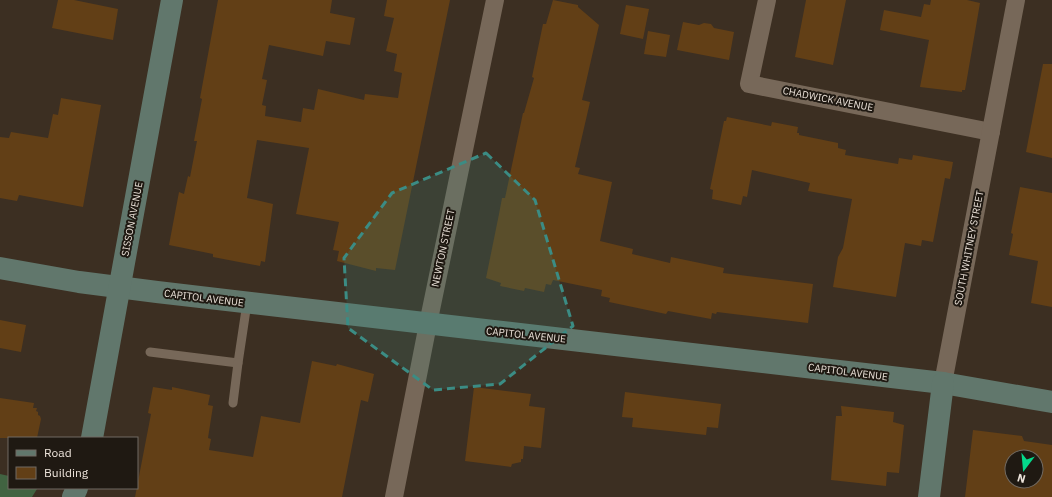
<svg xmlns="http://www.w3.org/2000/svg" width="1052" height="497" font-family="'IBM Plex Sans',sans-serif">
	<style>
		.green { fill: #416341 }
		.building { fill: #623f16; fill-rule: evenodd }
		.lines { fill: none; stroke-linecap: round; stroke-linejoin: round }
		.service { stroke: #776859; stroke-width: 9 }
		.minor { stroke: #776859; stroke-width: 18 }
		.secondary { stroke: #61776c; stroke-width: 22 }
		.marked { fill: #3b8c84; fill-opacity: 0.2; stroke: #3b8c84; stroke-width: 3; stroke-dasharray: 8 5; stroke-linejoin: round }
		.labels { text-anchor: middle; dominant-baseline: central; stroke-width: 4; stroke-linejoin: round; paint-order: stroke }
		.street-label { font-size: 10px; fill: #ece3da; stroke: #1f1912 }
	</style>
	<rect width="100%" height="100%" fill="#3c2f22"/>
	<!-- green -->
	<polygon class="green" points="0,474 9,476 9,488 37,489 32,497 0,497"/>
	<!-- building -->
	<g class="building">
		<polygon points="58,0 74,0 118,9 113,40 52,28"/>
		<polygon points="218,0 332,0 330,13 355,18 350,45 326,41 323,56 269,45 262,79 267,80 262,105 266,106 265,116 301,122 303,108 314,110 318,89 364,100 365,94 398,98 402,73 394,71 397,54 386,51 394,18 384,16 387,0 450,0 395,270 376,268 376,271 337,261 339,251 333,250 339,222 296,214 309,148 257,140 247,198 273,204 265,262 261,261 260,266 213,257 213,254 169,245 179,192 184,194 188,176 190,177 197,141 194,141 202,99 200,98"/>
		<polygon points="553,0 578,5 578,7 599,25 582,100 590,102 575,167 580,168 578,174 612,182 600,241 633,249 632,254 670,263 671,257 724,268 723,273 813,284 808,323 717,312 716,314 712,313 711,319 668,311 666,314 609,302 610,298 601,296 602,290 553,280 551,285 546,284 544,292 525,288 524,291 500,286 501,283 486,278 499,214 502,198 505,198 523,113 524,113 534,78 532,77 543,24 546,24"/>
		<polygon points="806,0 846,0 833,65 795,57"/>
		<polygon points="931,0 967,0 980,3 965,90 962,90 962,92 920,87 929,40 880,30 884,10 921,17 924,4 930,5"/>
		<polygon points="626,5 649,9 643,39 620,34"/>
		<polygon points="683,22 699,25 704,23 711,24 714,28 734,32 729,60 677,50"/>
		<polygon points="648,31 670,35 666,57 644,54"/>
		<polygon points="1043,64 1052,64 1052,158 1026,152"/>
		<polygon points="61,98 101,105 83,207 19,195 17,201 0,198 0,137 9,138 11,132 48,138 53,114 58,115"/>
		<polygon points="727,117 771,126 772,122 798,127 797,133 799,133 799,135 838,143 838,148 846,150 845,155 898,164 899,158 912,160 913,155 953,162 950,179 945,178 933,242 922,240 921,246 905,243 896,297 833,287 838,257 843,248 852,199 808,191 810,183 752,170 747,197 743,196 741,205 712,199 713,190 710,189 724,121 726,121"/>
		<polygon points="1020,187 1052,193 1052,307 1031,303 1038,261 1009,255 1013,234 1011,233"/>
		<polygon points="0,320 26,325 21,352 0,348"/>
		<polygon points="312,361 336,366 337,364 374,374 368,402 361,400 342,497 135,497 151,414 148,413 153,387 172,390 172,387 210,395 208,405 213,406 208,438 211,439 209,450 253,457 261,416 300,423"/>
		<polygon points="474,387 531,394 529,406 545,408 541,448 524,446 523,459 521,459 521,462 512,464 511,467 465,461"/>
		<polygon points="625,392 721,404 718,428 707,427 706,435 632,427 633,418 622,417"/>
		<polygon points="0,398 34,403 33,408 37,408 36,411 38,412 38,415 40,416 41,419 37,438 0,438"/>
		<polygon points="841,406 894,412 893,422 904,425 899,473 887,472 886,486 831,480 836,416 842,416"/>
		<path d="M 973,430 L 1022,436 L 1024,441 L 1052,445 L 1052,497 L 965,497 ZM 1012,457 L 1036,457 L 1036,481 L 1012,481 Z"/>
	</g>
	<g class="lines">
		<!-- service -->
		<g class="service">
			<polyline points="150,352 238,363 247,303"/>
			<polyline points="233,403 238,363"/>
		</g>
		<!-- minor -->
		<g class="minor">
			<polyline points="767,0 749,84 991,132"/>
			<polyline points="943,383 1016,0"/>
			<polyline points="394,497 428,324 495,0"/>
		</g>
		<!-- secondary -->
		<g class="secondary">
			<polyline points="0,268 79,282 157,292 943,383 1052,402"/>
			<polyline points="92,438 172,0"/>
			<polyline points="73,497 77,488"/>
			<polyline points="929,497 943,383"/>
		</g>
	</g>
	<!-- marked area -->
	<path class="marked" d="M 486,153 L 535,200 L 573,326 L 500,384 L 433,390 L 348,328 L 344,258 L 392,193 Z"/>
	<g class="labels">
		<!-- street labels -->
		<g class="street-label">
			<text transform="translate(828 99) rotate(11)">CHADWICK AVENUE</text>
			<text transform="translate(132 219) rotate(-79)">SISSON AVENUE</text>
			<text transform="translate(443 248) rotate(-78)">NEWTON STREET</text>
			<text transform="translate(969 248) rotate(-79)">SOUTH WHITNEY STREET</text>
			<text transform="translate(204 298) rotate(7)">CAPITOL AVENUE</text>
			<text transform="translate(526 335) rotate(6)">CAPITOL AVENUE</text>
			<text transform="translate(848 372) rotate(7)">CAPITOL AVENUE</text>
		</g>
	</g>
	<!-- legend -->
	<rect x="8" y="437" width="130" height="52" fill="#1f1912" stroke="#716a62"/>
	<rect x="16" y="450" width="20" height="6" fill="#61776c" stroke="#716a62"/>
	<text x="44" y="457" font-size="12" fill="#ece3da">Road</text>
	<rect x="16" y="467" width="20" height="12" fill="#623f16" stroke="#716a62"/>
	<text x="44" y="477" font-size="12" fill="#ece3da">Building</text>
	<!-- north arrow -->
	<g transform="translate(1024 469) rotate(196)"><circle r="19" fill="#1f1912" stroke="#716a62"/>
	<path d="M0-3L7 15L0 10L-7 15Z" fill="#04d98b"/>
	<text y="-6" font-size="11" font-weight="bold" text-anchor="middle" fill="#ece3da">N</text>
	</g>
</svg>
